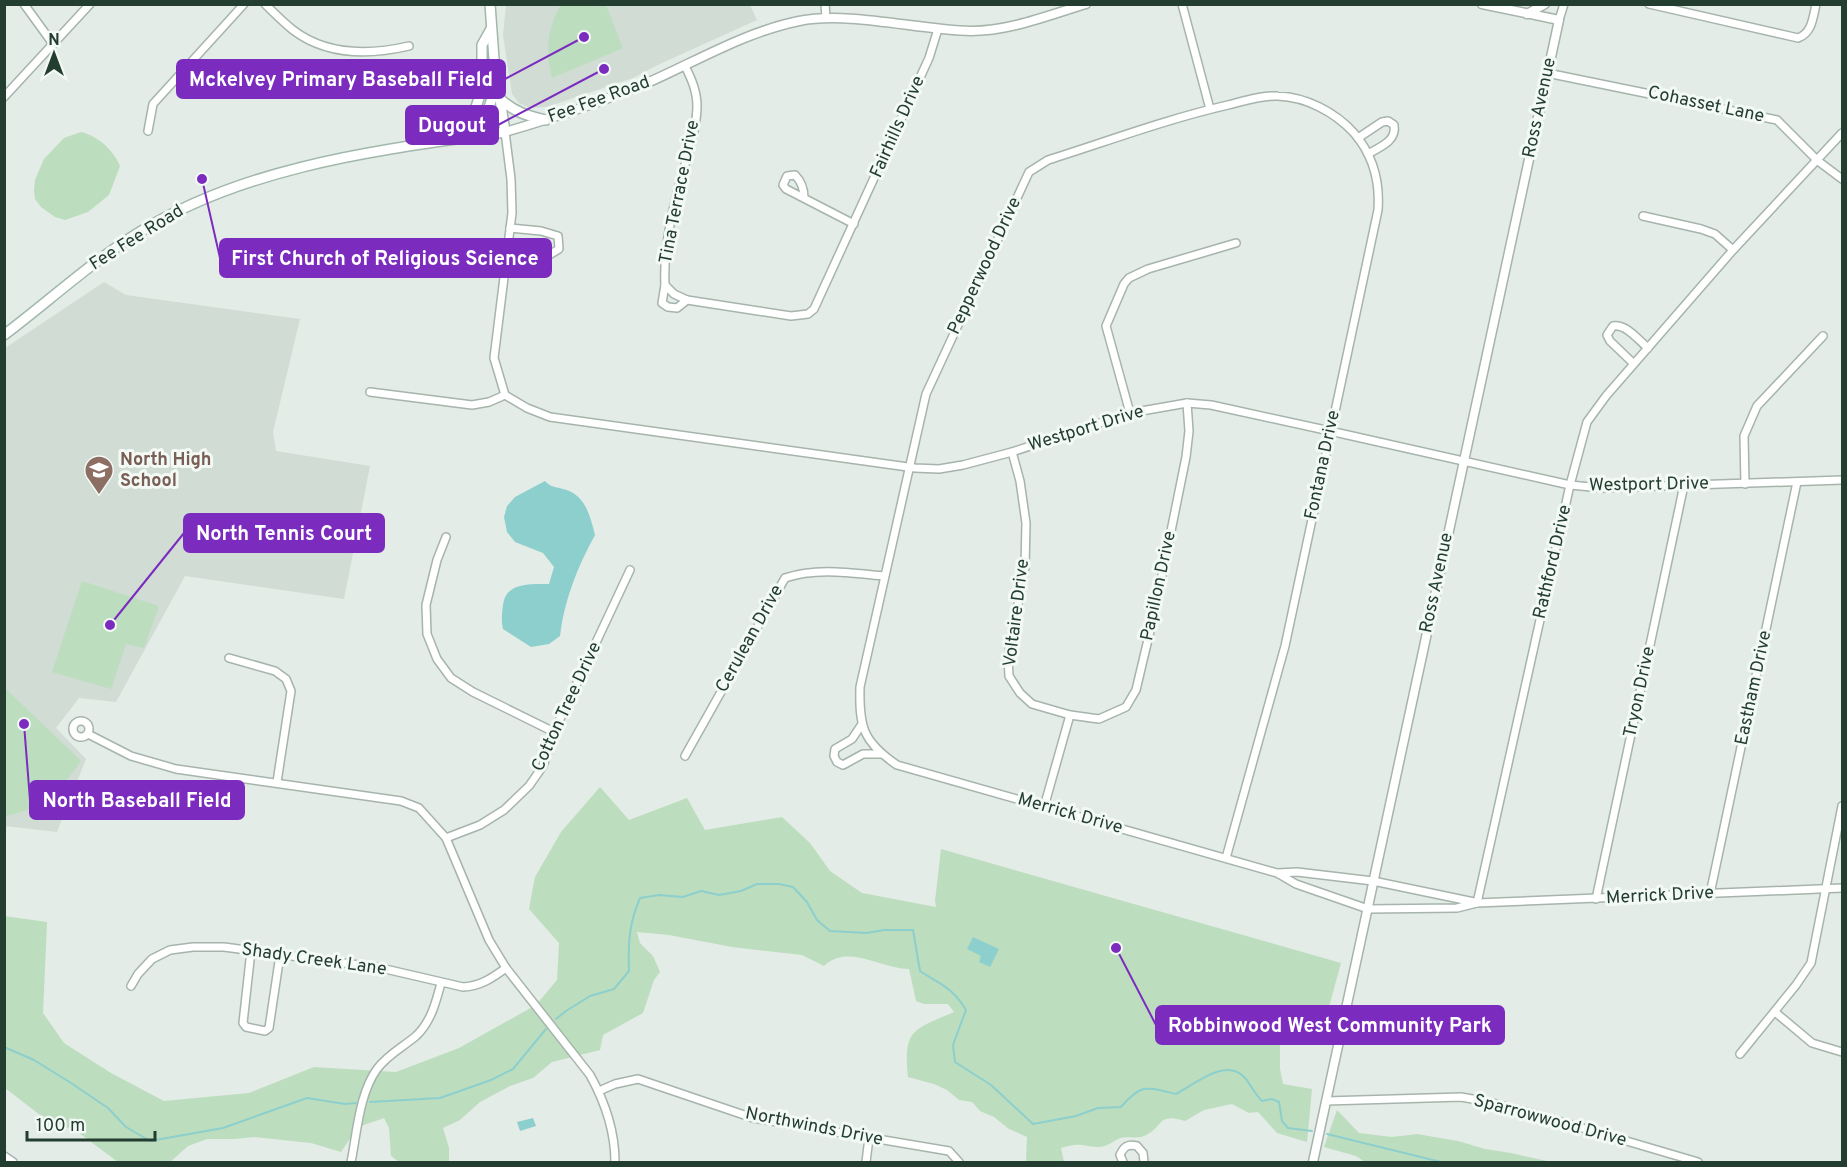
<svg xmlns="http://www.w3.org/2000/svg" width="1847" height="1167" font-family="Overpass,sans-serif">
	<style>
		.built { fill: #d1dcd5 }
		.green { fill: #bdddbf }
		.water { fill: #8dcfcc }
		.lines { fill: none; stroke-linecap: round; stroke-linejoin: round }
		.stream { stroke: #8dcfcc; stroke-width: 2 }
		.minor-casing { stroke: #a6b4ac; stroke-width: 10 }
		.tertiary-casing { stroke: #a6b4ac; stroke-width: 11 }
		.secondary-casing { stroke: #a2b8ac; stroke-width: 12 }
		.minor { stroke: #fff; stroke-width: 7 }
		.tertiary { stroke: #fff; stroke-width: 8 }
		.secondary { stroke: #fff; stroke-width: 9 }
		.labels { text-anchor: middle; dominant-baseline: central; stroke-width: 6; stroke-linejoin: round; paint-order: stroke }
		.street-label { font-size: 18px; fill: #233d31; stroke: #f3f9f5 }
		.education-label { font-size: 18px; font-weight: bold; fill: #785e54; stroke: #f3f9f5; text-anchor: start }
		.leader { fill: none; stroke: #7b2cbf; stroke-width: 2 }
		.callout-dot { fill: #7b2cbf; stroke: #f3f9f5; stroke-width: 2 }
		.callout { fill: #7b2cbf; stroke: #7b2cbf; stroke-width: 2 }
		.callout-label { font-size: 20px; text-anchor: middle; font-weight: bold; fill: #fff }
	</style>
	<rect width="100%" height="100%" fill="#e3ece6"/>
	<!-- built -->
	<g class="built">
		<polygon points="506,5 750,5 757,20 662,63 633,78 547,107 530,108 519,103 512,94 503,35"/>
		<polygon points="104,282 126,295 300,319 273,432 276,451 370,466 344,599 185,576 116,702 79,698 56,728 86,759 57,832 5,826 5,348"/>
	</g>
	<!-- green -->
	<g class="green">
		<path d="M 561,5 L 606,5 L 623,48 L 552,78 C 545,52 547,28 561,5 Z"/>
		<path d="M 81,132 C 98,136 113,150 120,166 L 109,195 L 88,212 L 65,220 L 55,217 L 41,207 L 35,199 L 34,190 L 35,180 L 44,159 L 64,138 Z"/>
		<polygon points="82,581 159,606 144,648 126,644 111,689 52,672"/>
		<path d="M 4,687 L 81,761 C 58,793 45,808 5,816 Z"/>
		<path d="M 600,787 L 629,820 L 687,798 L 705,830 L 782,817 L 810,843 L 830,871 L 862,893 L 936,907 L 935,901 L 941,849 L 1341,963 L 1321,1036 L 1250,1041 L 1280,1045 L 1280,1069 L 1283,1084 L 1312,1089 L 1307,1142 L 1277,1133 L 1258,1112 L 1249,1113 L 1232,1104 L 1204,1110 L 1185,1121 C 1156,1112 1164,1128 1144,1136 C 1137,1139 1127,1136 1120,1138 C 1113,1141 1107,1147 1098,1147 C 1081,1146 1080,1142 1061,1148 L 1064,1162 L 1026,1162 L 1027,1137 L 1009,1129 L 994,1117 L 980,1111 L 972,1102 L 959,1100 L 947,1090 L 934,1084 L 908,1077 C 903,1029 913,1030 954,1012 L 948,1004 L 924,1004 L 916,1001 L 909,969 C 881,969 848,943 824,966 L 802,955 L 732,947 L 669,935 L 637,932 L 640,943 L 653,956 L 660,972 L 654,980 L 643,1013 L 603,1035 L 600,1050 L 552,1062 L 533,1078 L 510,1086 L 480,1102 L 460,1120 L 443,1128 L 449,1148 L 449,1162 L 399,1162 L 391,1156 L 389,1128 L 384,1118 L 358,1127 L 341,1152 L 311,1143 L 254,1137 L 235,1139 L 207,1139 L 188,1146 L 170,1162 L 118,1162 L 79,1133 L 40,1115 L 5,1088 L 4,916 L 47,922 L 43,1013 L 64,1043 L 111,1073 L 164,1101 L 249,1093 L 314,1067 L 396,1072 L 459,1048 L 536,1005 L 557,980 L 559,943 L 529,909 L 535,877 L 561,832 Z"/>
		<polygon points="1337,1110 1359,1133 1392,1137 1417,1134 1458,1141 1485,1149 1511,1153 1551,1162 1365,1162 1356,1156 1324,1147"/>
	</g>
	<!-- water -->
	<g class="water">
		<path d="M 545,481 C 550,487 556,487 563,489 C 585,494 590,515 595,535 C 578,566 564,600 560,636 L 549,644 L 531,647 L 503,629 C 501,620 502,614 503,605 C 506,582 530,584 549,584 L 554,567 L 543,553 L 515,542 L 507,532 L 504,517 L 507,506 L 515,497 Z"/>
		<polygon points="973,937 999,949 990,967 979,962 981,956 967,949"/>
		<polygon points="533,1118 536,1126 520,1131 517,1122"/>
	</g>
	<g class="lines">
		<!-- stream -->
		<g class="stream">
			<path d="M 556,1019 L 566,1011 L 590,996 L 614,989 L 629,971 C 628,942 629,924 640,898 L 659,895 L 683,897 L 701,891 L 719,895 L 741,891 L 757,884 L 779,884 L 793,887 L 807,902 L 817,920 L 830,931 L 867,933 L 884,930 L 913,930 L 920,971 C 941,985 952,987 966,1010 L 953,1045 L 955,1062 L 991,1085 L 1033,1124 L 1076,1116 L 1098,1108 L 1121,1107 C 1142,1083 1146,1087 1176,1094 C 1194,1085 1226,1056 1245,1078 C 1251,1085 1255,1094 1262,1101 L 1272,1099 L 1279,1102 L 1282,1121 L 1288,1128 L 1312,1131"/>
			<polyline points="4,1047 34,1060 71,1083 108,1108 126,1127 150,1141 223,1128 307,1098 345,1104 356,1103"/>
			<polyline points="370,1102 440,1098 491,1080 513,1069 546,1029"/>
			<polyline points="1327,1134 1441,1162"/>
		</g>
		<!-- minor casing -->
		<g class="minor-casing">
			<g id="minor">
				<polyline points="24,4 53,44"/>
				<path d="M 265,4 C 274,13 283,22 293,30 C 327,56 370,55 409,46"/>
				<polyline points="825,4 826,18"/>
				<polyline points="1182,4 1210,109"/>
				<path d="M 1649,4 L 1798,38 C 1812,33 1813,18 1816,4"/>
				<polyline points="1559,20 1564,4"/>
				<path d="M 685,66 C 691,78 697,91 697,106 C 697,125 690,146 685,165 C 674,203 663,245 665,285 L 674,294 L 687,300 L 791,316 L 808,314 L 814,309 L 929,58 L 938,29"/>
				<polyline points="1547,73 1777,120 1818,161 1842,179"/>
				<polyline points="4,97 90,4"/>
				<polyline points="148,131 153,104 244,4"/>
				<polyline points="505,132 511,179 512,213 494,358 505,395"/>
				<path d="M 1358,138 L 1382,122 L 1388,121 L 1394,125 C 1397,141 1380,147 1368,154"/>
				<path d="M 804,198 C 804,189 802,182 795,175 L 787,176 L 783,185 L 786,189 L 854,224"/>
				<polyline points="1643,216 1701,229 1715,234 1733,250"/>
				<polyline points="507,251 549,255 559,249 558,236 541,231 510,228"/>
				<polyline points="665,285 662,303 668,307 677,308 687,300"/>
				<path d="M 1633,363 L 1610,341 L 1607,335 L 1613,326 C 1627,324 1638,340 1648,348"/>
				<polyline points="370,392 472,405 489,402 505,395 527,408 550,417 915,468 939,469 963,465 1012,452 1130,413 1187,403 1211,405 1330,431 1570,485 1602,488 1842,480"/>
				<polyline points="1130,413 1106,326 1124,284 1129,278 1148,269 1236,243"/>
				<polyline points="1012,452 1020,481 1026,523 1025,567 1008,657 1009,676 1020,693 1032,704 1070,715 1099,719 1126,707 1136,690 1155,610 1186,457 1189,431 1187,403"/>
				<polyline points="1745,484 1744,436 1757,406 1823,336"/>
				<polyline points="446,537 437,560 426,605 427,634 437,659 451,678 473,692 554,732"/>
				<polyline points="229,658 275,671 286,679 291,691 277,782"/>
				<circle cx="81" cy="729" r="8"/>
				<polyline points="862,724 852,739 835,749 834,756 837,762 843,765 863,754 881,754"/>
				<path d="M 88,734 L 131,756 L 176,769 L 401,801 L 419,808 L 446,838 L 489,940 L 506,968 L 590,1075 C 605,1102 615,1131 615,1162"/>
				<path d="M 685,756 L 785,578 C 816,567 852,573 884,576"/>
				<polyline points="1044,807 1070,715"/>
				<polyline points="446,838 480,825 504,810 529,786 543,766 554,732 630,570"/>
				<path d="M 1226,858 L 1285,646 L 1378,210 C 1380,182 1373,155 1354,133 C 1335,112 1306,97 1278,96 C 1262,95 1244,101 1228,105 C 1167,119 1108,141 1048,160 L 1029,172 L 926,394 L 860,687 C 859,727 863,742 897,765 L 1277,873 L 1296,884 L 1368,909 L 1457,908 L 1477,903 L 1842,888"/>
				<polyline points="1278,873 1297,872 1373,881 1474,902"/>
				<polyline points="1710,894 1797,482"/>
				<polyline points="1596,899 1684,485"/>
				<polyline points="1477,903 1570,485 1587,422 1606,396 1733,250 1842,133"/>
				<polyline points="251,951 243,1023 246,1027 265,1031 269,1028 280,955"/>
				<path d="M 131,986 L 138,974 L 152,959 L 170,950 L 193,947 L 224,947 L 381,968 L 463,987 C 481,986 492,978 506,968"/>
				<polyline points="1775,1012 1812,1043 1842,1052"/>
				<polyline points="1740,1054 1796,985 1811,963 1842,806"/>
				<polyline points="599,1091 615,1084 638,1079 753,1118 949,1151 959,1162"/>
				<polyline points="1326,1101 1461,1097 1489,1102 1538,1115 1698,1162"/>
				<polyline points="4,1156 13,1162"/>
				<path d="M 351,1162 C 357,1133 359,1094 377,1069 C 387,1055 403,1047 416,1036 C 431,1022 436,1002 441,983"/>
				<polyline points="866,1162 869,1138"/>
				<path d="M 1123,1162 L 1120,1155 C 1124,1146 1128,1144 1137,1146 L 1143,1153 L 1144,1162"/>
			</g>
		</g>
		<!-- tertiary casing -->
		<g class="tertiary-casing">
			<g id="tertiary">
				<polyline points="1527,14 1545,4"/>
				<path d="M 505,132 C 553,118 601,102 647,83 C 697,61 745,32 799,21 C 850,11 918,30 971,31 C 1010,31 1049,15 1086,4"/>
				<polyline points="1313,1162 1559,20 1482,4"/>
			</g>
		</g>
		<!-- secondary casing -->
		<g class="secondary-casing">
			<g id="secondary">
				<path d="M 500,99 C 515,112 527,116 546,120"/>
				<polyline points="462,138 486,116 496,87"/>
				<polyline points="429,141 468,119 475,110 482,89 482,45 491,29"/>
				<path d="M 4,335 C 49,301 90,263 138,233 C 247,165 381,150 505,132 L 494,59 L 490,4"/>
			</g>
		</g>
		<!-- minor -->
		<use href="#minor" class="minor"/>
		<!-- tertiary -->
		<use href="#tertiary" class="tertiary"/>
		<!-- secondary -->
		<use href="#secondary" class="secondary"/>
	</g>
	<!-- icons -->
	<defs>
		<g id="school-pin" transform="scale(1.5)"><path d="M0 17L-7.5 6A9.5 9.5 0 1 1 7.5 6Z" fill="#8d6e63" stroke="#f3f9f5"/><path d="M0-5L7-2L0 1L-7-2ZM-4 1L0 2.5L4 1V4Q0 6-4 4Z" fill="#fff"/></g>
	</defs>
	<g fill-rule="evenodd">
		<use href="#school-pin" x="99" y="470"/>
	</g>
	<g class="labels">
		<!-- street labels -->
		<g class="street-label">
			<text transform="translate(599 100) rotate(-20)">Fee Fee Road</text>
			<text transform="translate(1706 105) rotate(12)">Cohasset Lane</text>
			<text transform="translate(1540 108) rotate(-78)">Ross Avenue</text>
			<text transform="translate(898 127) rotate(-66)">Fairhills Drive</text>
			<text transform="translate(680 192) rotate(-79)">Tina Terrace Drive</text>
			<text transform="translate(137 238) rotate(-32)">Fee Fee Road</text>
			<text transform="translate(985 266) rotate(-65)">Pepperwood Drive</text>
			<text transform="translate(1086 429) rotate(-17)">Westport Drive</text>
			<text transform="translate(1323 465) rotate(-78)">Fontana Drive</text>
			<text transform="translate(1649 485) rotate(-1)">Westport Drive</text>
			<text transform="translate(1553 562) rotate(-77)">Rathford Drive</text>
			<text transform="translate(1437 583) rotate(-78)">Ross Avenue</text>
			<text transform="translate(1159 586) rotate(-78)">Papillon Drive</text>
			<text transform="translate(1017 613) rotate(-83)">Voltaire Drive</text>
			<text transform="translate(750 639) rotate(-61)">Cerulean Drive</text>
			<text transform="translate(1754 688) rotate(-78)">Eastham Drive</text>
			<text transform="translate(1640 692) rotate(-78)">Tryon Drive</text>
			<text transform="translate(567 707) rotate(-65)">Cotton Tree Drive</text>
			<text transform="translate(1070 814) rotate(16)">Merrick Drive</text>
			<text transform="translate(1660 896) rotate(-3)">Merrick Drive</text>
			<text transform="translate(314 960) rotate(8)">Shady Creek Lane</text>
			<text transform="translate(1550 1121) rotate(15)">Sparrowwood Drive</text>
			<text transform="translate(814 1127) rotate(11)">Northwinds Drive</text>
		</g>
		<!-- education labels -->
		<g class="education-label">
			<text x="120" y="460">North High<tspan x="120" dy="21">School</tspan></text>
		</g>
	</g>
	<!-- callouts -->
	<path class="leader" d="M584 37L505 79M604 69L498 125M202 179L220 258M110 625L184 533M24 724L30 800M1116 948L1156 1025"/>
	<g class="callout-dot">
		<circle cx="584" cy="37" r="6"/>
		<circle cx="604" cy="69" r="6"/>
		<circle cx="202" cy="179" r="6"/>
		<circle cx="110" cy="625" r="6"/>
		<circle cx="24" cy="724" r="6"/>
		<circle cx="1116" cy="948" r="6"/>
	</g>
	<g class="callout">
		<rect x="177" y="60" width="328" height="38" rx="6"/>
		<rect x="406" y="106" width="92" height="38" rx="6"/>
		<rect x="220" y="239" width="331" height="38" rx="6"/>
		<rect x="184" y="514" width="200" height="38" rx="6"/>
		<rect x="30" y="781" width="214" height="38" rx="6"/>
		<rect x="1156" y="1006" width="348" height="38" rx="6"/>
	</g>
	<g class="callout-label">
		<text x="341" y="86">Mckelvey Primary Baseball Field</text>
		<text x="452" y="132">Dugout</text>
		<text x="385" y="265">First Church of Religious Science</text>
		<text x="284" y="540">North Tennis Court</text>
		<text x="137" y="807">North Baseball Field</text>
		<text x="1330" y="1032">Robbinwood West Community Park</text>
	</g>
	<!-- border -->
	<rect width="1847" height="1167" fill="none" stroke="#233d31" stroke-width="12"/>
	<!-- north arrow -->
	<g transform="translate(54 54)" stroke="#f3f9f5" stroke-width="4.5" paint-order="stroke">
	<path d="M0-4.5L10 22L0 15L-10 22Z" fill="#233d31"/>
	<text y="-9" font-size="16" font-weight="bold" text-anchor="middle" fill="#233d31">N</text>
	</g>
	<!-- scale -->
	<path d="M27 1131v9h128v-9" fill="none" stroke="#233d31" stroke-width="3"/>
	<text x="36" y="1131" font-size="18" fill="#233d31" stroke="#f3f9f5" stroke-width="4.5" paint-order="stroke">100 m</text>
</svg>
